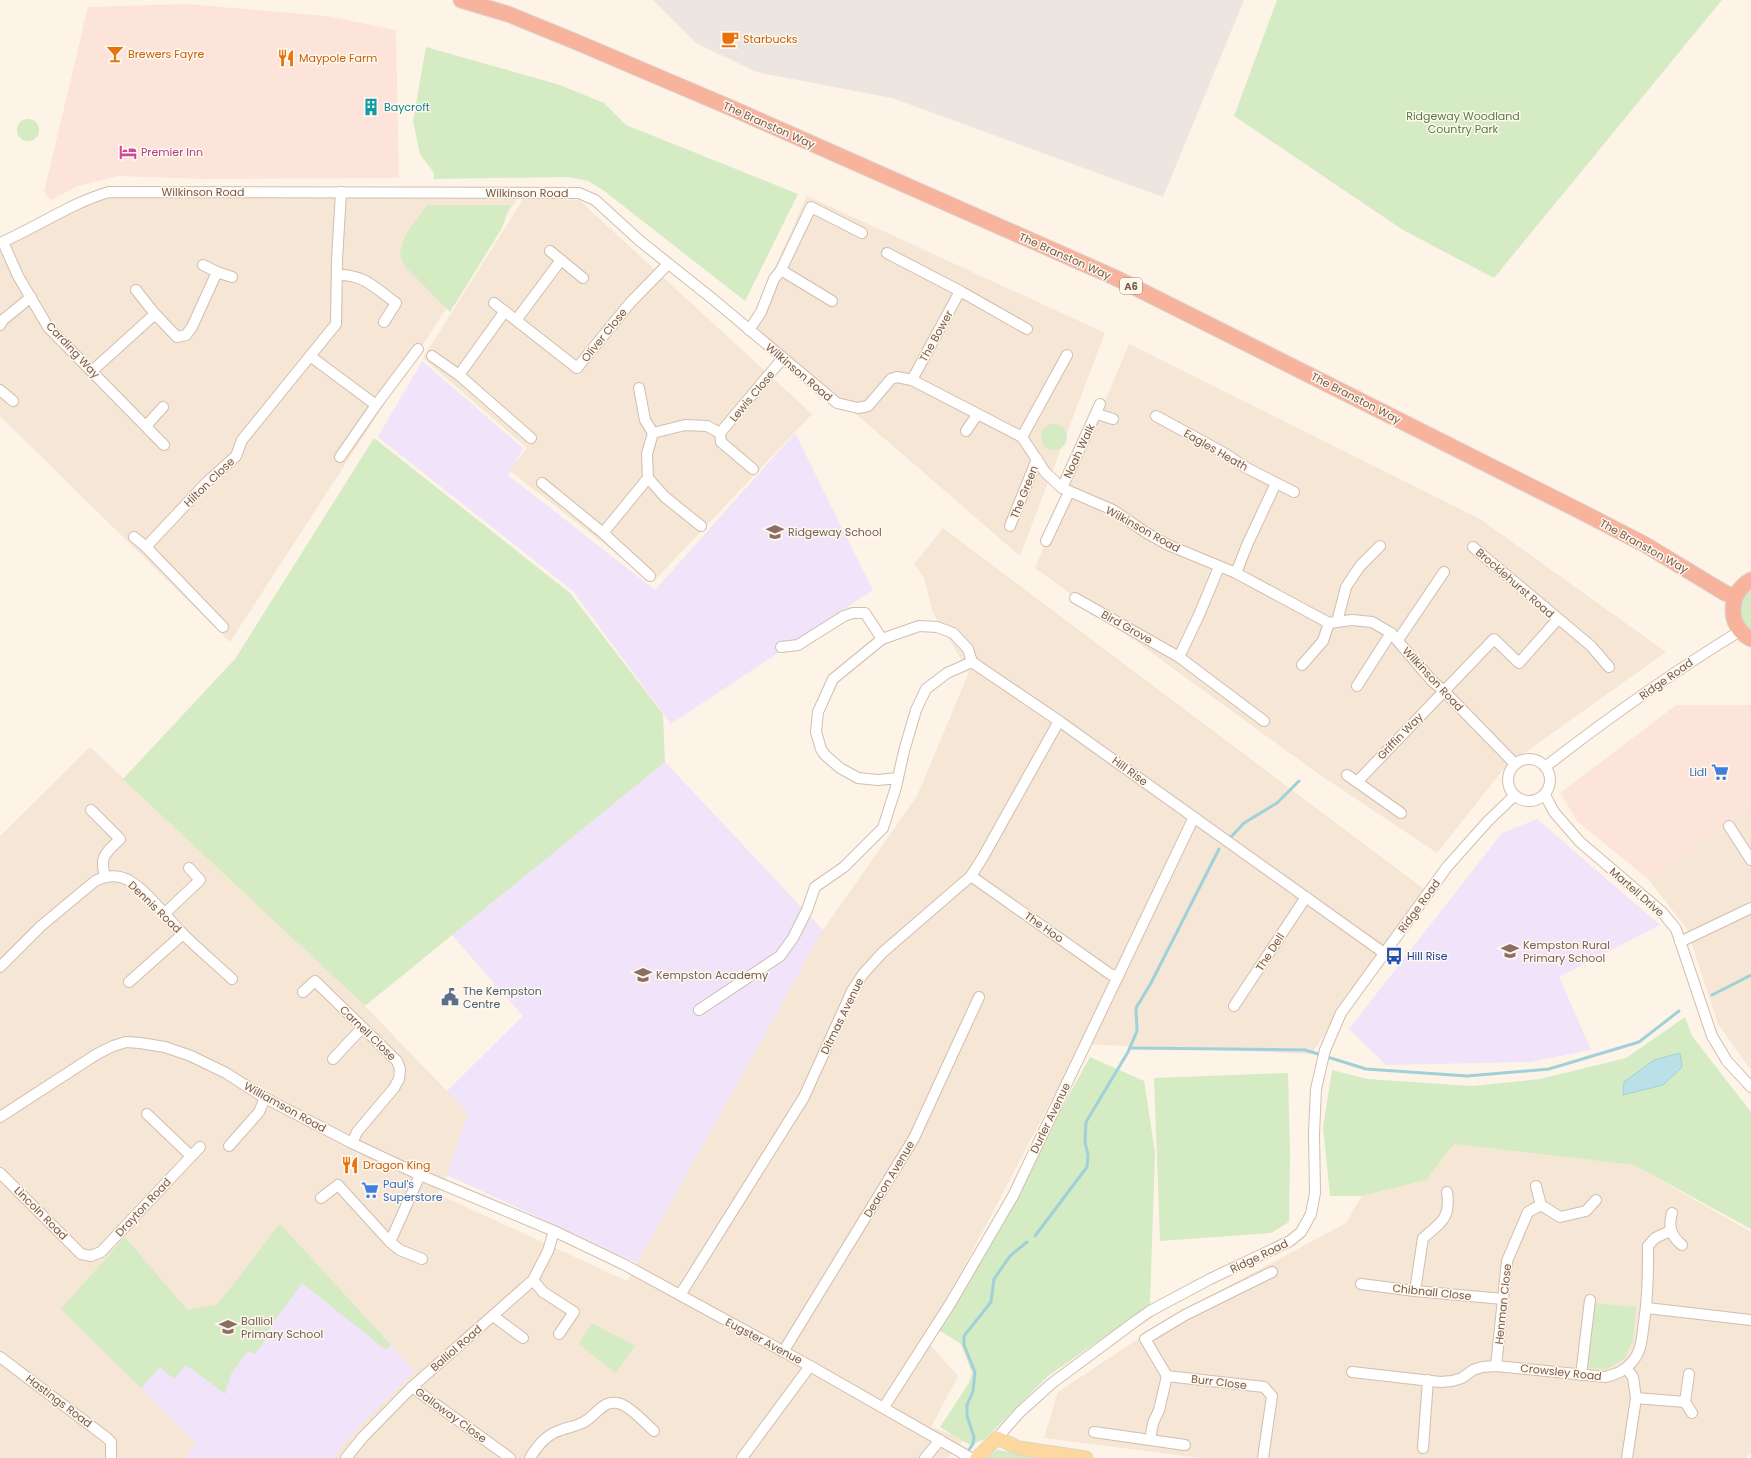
<svg xmlns="http://www.w3.org/2000/svg" width="1751" height="1458" font-family="Poppins,sans-serif">
	<style>
		.residential { fill: #f5e6d5 }
		.commercial { fill: #fde4da }
		.industrial { fill: #ede6e0 }
		.education { fill: #f1e3f9 }
		.green { fill: #d5ebc4 }
		.water { fill: #bae1e7; stroke: #a0d1d9 }
		.lines { fill: none; stroke-linecap: round; stroke-linejoin: round }
		.stream { stroke: #a0d1d9; stroke-width: 3 }
		.minor-casing { stroke: #d1beaf; stroke-width: 12 }
		.major-casing { stroke: #dcd4d0; stroke-width: 15 }
		.highway-casing { stroke: #dcd4d0; stroke-width: 17 }
		.minor { stroke: #fff; stroke-width: 10 }
		.major { stroke: #fcd89f; stroke-width: 13 }
		.highway { stroke: #f8b39d; stroke-width: 15 }
		.labels { text-anchor: middle; dominant-baseline: central; stroke-width: 3; stroke-linejoin: round; paint-order: stroke }
		.shield { fill: #fff8ee; stroke: #a0897b; stroke-width: 1 }
		.shield-label { font-size: 10px; font-weight: bold; fill: #775a4a }
		.food-label { font-size: 11px; fill: #c56008; stroke: #fff8ee; text-anchor: start }
		.culture-label { font-size: 11px; fill: #0d838f; stroke: #fff8ee; text-anchor: start }
		.park-label { font-size: 11px; fill: #547d42; stroke: #fff8ee }
		.street-label { font-size: 11px; fill: #775a4a; stroke: #fff8ee }
		.hotel-label { font-size: 11px; fill: #b23c85; stroke: #fff8ee; text-anchor: start }
		.education-label { font-size: 11px; fill: #785e54; stroke: #fff8ee; text-anchor: start }
		.shop-label { font-size: 11px; fill: #366cbe; stroke: #fff8ee; text-anchor: end }
		.transit-label { font-size: 11px; fill: #164399; stroke: #fff8ee; text-anchor: start }
		.service-label { font-size: 11px; fill: #4e5e75; stroke: #fff8ee; text-anchor: start }
	</style>
	<rect width="100%" height="100%" fill="#fdf4e7"/>
	<!-- residential -->
	<g class="residential">
		<polygon points="521,193 230,642 0,416 0,240 96,196"/>
		<polygon points="807,196 1105,333 1020,556 750,322"/>
		<polygon points="524,198 579,200 812,414 653,582 509,470 527,448 423,358"/>
		<polygon points="1129,344 1480,519 1666,652 1506,766 1437,853 1320,775 1035,568"/>
		<polygon points="943,528 1424,889 1311,1054 1081,1044 963,1269 924,1338 958,1376 931,1427 965,1439 948,1458 0,1458 0,836 90,747 365,1006 468,1113 447,1175 438,1194 627,1281 823,930 917,796 969,672 933,613 924,578 914,564"/>
		<polygon points="1751,805 1751,1070 1718,1024 1687,929 1649,880"/>
		<polygon points="1454,1144 1634,1165 1751,1232 1751,1453 1745,1458 1201,1458 1044,1438 1058,1392 1176,1314 1346,1223 1362,1196 1426,1180"/>
	</g>
	<!-- commercial -->
	<g class="commercial">
		<polygon points="186,4 327,16 396,30 399,178 202,179 118,176 78,186 51,200 44,192 88,7"/>
		<polygon points="1676,705 1751,705 1751,805 1649,880 1577,821 1560,793"/>
	</g>
	<!-- industrial -->
	<polygon class="industrial" points="654,0 1244,0 1163,197 892,98 756,72 696,43 654,1"/>
	<!-- education -->
	<g class="education">
		<polygon points="422,361 523,448 508,475 655,590 795,433 873,590 671,724 573,591 378,437"/>
		<polygon points="665,762 823,930 637,1263 447,1175 468,1113 447,1091 523,1016 452,935"/>
		<polygon points="1537,819 1660,925 1559,977 1591,1050 1529,1062 1386,1065 1349,1029 1502,833"/>
		<polygon points="280,1224 415,1371 357,1429 333,1458 185,1458 196,1443 61,1309 125,1237 187,1310 217,1305"/>
	</g>
	<!-- green -->
	<g class="green">
		<polygon points="1277,0 1722,0 1494,278 1403,230 1234,116"/>
		<polygon points="426,47 560,85 604,103 626,125 798,194 745,301 603,190 588,181 568,177 434,179 434,173 420,154 413,121"/>
		<circle cx="28" cy="130" r="11"/>
		<polygon points="427,205 510,205 502,228 450,312 404,265 400,254 405,236"/>
		<circle cx="1054" cy="437" r="13"/>
		<polygon points="374,438 570,593 663,714 665,762 365,1006 123,779 235,659"/>
		<polygon points="1751,588 1751,633 1739,617 1741,599"/>
		<polygon points="1685,1017 1692,1036 1751,1112 1751,1229 1634,1165 1454,1144 1426,1180 1362,1196 1330,1196 1323,1127 1332,1070 1367,1079 1472,1086 1540,1079 1626,1058"/>
		<polygon points="1090,1057 1144,1081 1155,1152 1150,1305 1048,1376 985,1439 970,1445 940,1427 969,1383 972,1373 961,1344 939,1330"/>
		<polygon points="1288,1073 1290,1152 1289,1222 1271,1233 1160,1241 1154,1078"/>
		<polygon points="280,1224 391,1345 386,1350 302,1283 270,1327 269,1335 255,1354 248,1351 231,1374 225,1394 186,1365 174,1379 160,1367 141,1388 61,1309 125,1237 187,1310 217,1305"/>
		<polygon points="1594,1303 1636,1307 1633,1340 1624,1359 1607,1369 1588,1368"/>
		<polygon points="592,1323 635,1346 615,1373 579,1344"/>
		<polygon points="997,1450 1057,1458 987,1458"/>
	</g>
	<!-- water -->
	<polygon class="water" points="1680,1053 1682,1067 1663,1085 1623,1095 1624,1082 1654,1060"/>
	<g class="lines">
		<!-- stream -->
		<g class="stream">
			<polyline points="1230,838 1244,823 1277,803 1299,781"/>
			<polyline points="1712,995 1751,975"/>
			<polyline points="1130,1048 1305,1050 1366,1069 1467,1076 1549,1069 1639,1042 1679,1011"/>
			<polyline points="1035,1236 1087,1167 1088,1155 1085,1142 1086,1122 1128,1052 1137,1031 1136,1008 1151,983 1219,849"/>
			<polyline points="966,1454 973,1444 974,1437 967,1416 967,1405 973,1391 975,1372 964,1345 964,1336 991,1302 994,1279 1010,1256 1027,1242"/>
		</g>
		<!-- minor casing -->
		<g class="minor-casing">
			<g id="minor">
				<polyline points="3,242 18,276 48,327 164,445"/>
				<path d="M 0,243 C 37,227 71,203 109,192 L 579,193 L 595,200 L 640,241 L 714,300 L 837,403 L 858,408 L 868,406 L 891,379 L 897,377 L 912,380 L 1022,437 L 1045,472 L 1062,488 L 1113,510 L 1145,532 L 1168,545 L 1236,573 L 1329,623 L 1352,620 L 1372,622 L 1391,633 L 1432,681 L 1443,690 L 1515,764"/>
				<polyline points="887,253 960,291"/>
				<polyline points="561,260 583,278"/>
				<polyline points="203,265 217,272"/>
				<polyline points="781,270 832,301"/>
				<path d="M 337,275 C 364,274 375,288 396,303 L 384,322"/>
				<polyline points="136,290 155,314"/>
				<polyline points="494,303 577,368 630,303 668,264"/>
				<polyline points="517,319 561,260 550,251"/>
				<polyline points="0,325 3,320 31,297"/>
				<polyline points="749,330 761,312 774,279 781,270 811,207 862,233"/>
				<polyline points="310,356 376,405 340,457"/>
				<polyline points="432,356 459,375 531,438"/>
				<polyline points="92,371 155,314 177,337 186,335 192,327 217,272 232,277"/>
				<polyline points="459,375 505,311"/>
				<polyline points="912,380 960,291 1027,329"/>
				<polyline points="639,388 645,420 653,433"/>
				<polyline points="0,390 13,401"/>
				<polyline points="376,405 418,349"/>
				<polyline points="1097,414 1113,419"/>
				<polyline points="1156,416 1224,453 1245,467 1276,483 1247,545 1236,573"/>
				<polyline points="146,426 163,407"/>
				<polyline points="966,431 977,415"/>
				<polyline points="720,433 721,442 753,469"/>
				<polyline points="1022,437 1067,355"/>
				<polyline points="648,478 665,497 701,526"/>
				<polyline points="542,483 603,533 648,478 647,454 653,433 685,425 707,426 720,433 783,358"/>
				<polyline points="1276,483 1294,492"/>
				<polyline points="1062,488 1100,404"/>
				<polyline points="1010,526 1037,459"/>
				<polyline points="603,533 650,576"/>
				<polyline points="134,537 146,547"/>
				<polyline points="1046,541 1069,492"/>
				<polyline points="1473,547 1591,646 1609,667"/>
				<polyline points="1075,598 1179,657 1199,615 1219,567"/>
				<polyline points="1337,622 1346,587 1360,566 1380,546"/>
				<polyline points="223,627 146,547 206,483 236,456 242,440 336,324 337,260 341,192"/>
				<polyline points="1398,640 1444,572"/>
				<polyline points="781,647 798,645 844,616 853,613 865,613 882,639"/>
				<polyline points="1179,657 1264,721"/>
				<polyline points="972,662 1059,721 1384,953"/>
				<polyline points="1302,665 1323,641 1329,623"/>
				<polyline points="1357,686 1391,633"/>
				<circle cx="1529" cy="780" r="21"/>
				<path d="M 1545,767 C 1608,718 1673,672 1740,631"/>
				<polyline points="1347,775 1401,813"/>
				<polyline points="1357,782 1494,639 1519,663 1558,619"/>
				<polyline points="1545,795 1554,812 1580,842 1662,912 1676,929 1712,1036 1727,1061 1751,1087"/>
				<path d="M 91,810 L 120,839 C 106,853 99,856 105,876"/>
				<polyline points="1729,826 1751,860"/>
				<polyline points="971,876 1110,974 1118,977"/>
				<polyline points="164,914 200,880 189,868"/>
				<polyline points="1680,942 1751,908"/>
				<path d="M 0,967 L 41,926 L 95,881 C 105,876 117,874 128,880 C 148,891 166,917 182,933 C 198,949 216,964 232,979"/>
				<polyline points="129,982 183,934"/>
				<polyline points="303,992 315,981 397,1061 400,1069 399,1079 394,1088 357,1132 352,1143"/>
				<polyline points="1234,1006 1306,897"/>
				<polyline points="699,1010 780,956 793,938 807,910 815,887 844,867 883,828 896,787 904,751 916,710 926,689 947,673 972,662 968,649 953,633 937,627 919,626 882,639 833,679 818,712 816,732 821,749 825,755 840,768 858,778 878,780 898,778"/>
				<polyline points="333,1059 362,1028"/>
				<polyline points="147,1114 191,1156"/>
				<polyline points="0,1117 97,1054 113,1046 126,1042 140,1043 165,1047 191,1056 226,1073 265,1098 352,1143 420,1175 554,1231 625,1265 810,1366 971,1458"/>
				<polyline points="229,1146 259,1112 265,1098"/>
				<polyline points="0,1173 81,1254 91,1256 101,1252 200,1147"/>
				<polyline points="1536,1186 1541,1205 1560,1217 1586,1211 1596,1200"/>
				<polyline points="321,1198 338,1185 390,1242 400,1250 422,1259"/>
				<path d="M 1672,1213 C 1668,1227 1671,1236 1682,1245"/>
				<polyline points="390,1242 420,1175"/>
				<polyline points="533,1280 543,1292 574,1312 559,1334"/>
				<polyline points="1361,1284 1415,1291 1503,1299"/>
				<path d="M 1415,1291 L 1423,1238 C 1441,1223 1451,1218 1447,1192"/>
				<polyline points="680,1295 804,1097 852,991 863,974 882,953 971,876 983,857 1059,721"/>
				<polyline points="1647,1308 1751,1320"/>
				<polyline points="493,1316 523,1338"/>
				<polyline points="783,1352 914,1138 979,997"/>
				<polyline points="0,1357 107,1438 111,1442 111,1458"/>
				<polyline points="1496,1366 1507,1261 1528,1212 1541,1205"/>
				<polyline points="1626,1368 1633,1377 1636,1398 1627,1458"/>
				<path d="M 1352,1372 L 1440,1382 L 1452,1381 L 1462,1378 L 1473,1370 L 1482,1367 L 1496,1366 L 1606,1377 C 1616,1374 1625,1371 1632,1362 C 1642,1351 1642,1336 1644,1322 C 1648,1296 1648,1272 1648,1246 L 1655,1238 L 1670,1231"/>
				<polyline points="1581,1375 1590,1300"/>
				<polyline points="1167,1376 1145,1339 1185,1315 1272,1272"/>
				<polyline points="412,1387 510,1458"/>
				<polyline points="1636,1398 1685,1402 1689,1374"/>
				<polyline points="1685,1402 1692,1413"/>
				<polyline points="884,1407 950,1304 1013,1196 1194,817"/>
				<polyline points="1094,1432 1185,1445"/>
				<polyline points="997,1438 1020,1412 1051,1384 1133,1323 1150,1311 1210,1279 1290,1241 1301,1232 1311,1214 1315,1193 1314,1134 1316,1089 1325,1050 1341,1013 1447,867 1488,821 1514,796"/>
				<polyline points="1150,1440 1153,1423 1159,1410 1167,1376 1264,1387 1272,1396 1263,1458"/>
				<polyline points="1423,1448 1428,1380"/>
				<polyline points="346,1458 363,1437 412,1387 533,1280 548,1251 554,1231"/>
				<path d="M 530,1458 C 537,1446 547,1434 561,1430 C 569,1427 577,1426 584,1422 C 597,1415 603,1398 621,1404 C 633,1409 645,1423 654,1431"/>
				<polyline points="742,1458 810,1366"/>
				<polyline points="925,1458 940,1440"/>
			</g>
		</g>
		<!-- major casing -->
		<g class="major-casing">
			<polyline id="major" points="977,1458 997,1438 1019,1448 1086,1458"/>
		</g>
		<!-- highway casing -->
		<g class="highway-casing">
			<g id="highway">
				<polyline points="461,0 508,14 574,41 729,107 1116,278 1570,506 1644,544 1725,593 1735,597"/>
				<path d="M 1751,580 C 1727,593 1727,627 1751,639"/>
			</g>
		</g>
		<!-- minor -->
		<use href="#minor" class="minor"/>
		<!-- major -->
		<use href="#major" class="major"/>
		<!-- highway -->
		<use href="#highway" class="highway"/>
	</g>
	<!-- icons -->
	<defs>
		<g id="cafe-bare" transform="scale(1.38)"><path d="M-5.5-4.5H6V0H3Q3 3.5 0 3.5H-2.5Q-5.5 3.5-5.5 0ZM3-3.2v2h1.7v-2ZM-6 4.5H4V6H-6Z" fill="#e8710a" stroke="#fff8ee" stroke-width="2.5" paint-order="stroke"/></g>
		<g id="bar-bare" transform="scale(1.38)"><path d="M-6-5H6L.8 .8V4.5H3.5V6h-7V4.5H-.8V.8Z" fill="#e8710a" stroke="#fff8ee" stroke-width="2.5" paint-order="stroke"/></g>
		<g id="restaurant-bare" transform="scale(1.38)"><path d="M-5-6h1v4h1v-4h1v4h1v-4h1v5L-1.5 .5V6h-2V.5L-5-1ZM5-6V6H3V1.5H1.5Q1.5-4 5-6Z" fill="#e8710a" stroke="#fff8ee" stroke-width="2.5" paint-order="stroke"/></g>
		<g id="building-bare" transform="scale(1.38)"><path d="M-4-6H4V6H1V3H-1V6H-4ZM-2.5-4.3h1.7v1.8h-1.7ZM.8-4.3h1.7v1.8H.8ZM-2.5-1h1.7V.8h-1.7ZM.8-1h1.7V.8H.8Z" fill="#0f9aa8" stroke="#fff8ee" stroke-width="2.5" paint-order="stroke"/></g>
		<g id="hotel-bare" transform="scale(1.38)"><path d="M-6-4.5h1.5V1H6V5H4.5V3h-9V5H-6ZM-4 0a1.8 1.8 0 1 1 3.6 0ZM.5 0V-2.5h3Q6-2.5 6 0Z" fill="#d1479c" stroke="#fff8ee" stroke-width="2.5" paint-order="stroke"/></g>
		<g id="school-bare" transform="scale(1.38)"><path d="M0-5L7-2L0 1L-7-2ZM-4 1L0 2.5L4 1V4Q0 6-4 4Z" fill="#8d6e63" stroke="#fff8ee" stroke-width="2.5" paint-order="stroke"/></g>
		<g id="supermarket-bare" transform="scale(1.38)"><path d="M-6-5.5h2.5l.6 2H6L4.5 2H-2.5L-4.4-4H-6ZM-1.5 3.2a1.3 1.3 0 1 0 .1 0ZM3 3.2a1.3 1.3 0 1 0 .1 0Z" fill="#3f7fe0" stroke="#fff8ee" stroke-width="2.5" paint-order="stroke"/></g>
		<g id="bus-bare" transform="scale(1.38)"><path d="M-5-6H5V4H4V6H2V4H-2V6H-4V4H-5ZM-3.5-4V0h7V-4ZM-3.5 1.2v1.5H-2V1.2ZM2 1.2v1.5H3.5V1.2Z" fill="#1a4fb4" stroke="#fff8ee" stroke-width="2.5" paint-order="stroke"/></g>
		<g id="civic-bare" transform="scale(1.38)"><path d="M-.6-6.5H3V-4.5H.6V-3L4-1V1h2V6H-6V1h2V-1L-.6-3ZM-1.2 2.5V6h2.4V2.5Z" fill="#5c6f8a" stroke="#fff8ee" stroke-width="2.5" paint-order="stroke"/></g>
	</defs>
	<g fill-rule="evenodd">
		<use href="#cafe-bare" x="730" y="39"/>
		<use href="#bar-bare" x="115" y="54"/>
		<use href="#restaurant-bare" x="286" y="58"/>
		<use href="#building-bare" x="371" y="107"/>
		<use href="#hotel-bare" x="128" y="152"/>
		<use href="#school-bare" x="775" y="532"/>
		<use href="#supermarket-bare" x="1720" y="772"/>
		<use href="#school-bare" x="1510" y="951"/>
		<use href="#bus-bare" x="1394" y="956"/>
		<use href="#school-bare" x="643" y="975"/>
		<use href="#civic-bare" x="450" y="997"/>
		<use href="#restaurant-bare" x="350" y="1165"/>
		<use href="#supermarket-bare" x="370" y="1190"/>
		<use href="#school-bare" x="228" y="1327"/>
	</g>
	<g class="labels">
		<!-- shield labels -->
		<rect class="shield" x="1120" y="278" width="22" height="16" rx="3"/>
		<g class="shield-label">
			<text x="1131" y="286">A6</text>
		</g>
		<!-- food labels -->
		<g class="food-label">
			<text x="743" y="39">Starbucks</text>
			<text x="128" y="54">Brewers Fayre</text>
			<text x="299" y="58">Maypole Farm</text>
			<text x="363" y="1165">Dragon King</text>
		</g>
		<!-- culture labels -->
		<g class="culture-label">
			<text x="384" y="107">Baycroft</text>
		</g>
		<!-- park labels -->
		<g class="park-label">
			<text x="1463" y="116">Ridgeway Woodland<tspan x="1463" dy="13">Country Park</tspan></text>
		</g>
		<!-- street labels -->
		<g class="street-label">
			<text transform="translate(769 125) rotate(24)">The Branston Way</text>
			<text x="203" y="192">Wilkinson Road</text>
			<text x="527" y="193">Wilkinson Road</text>
			<text transform="translate(1065 256) rotate(24)">The Branston Way</text>
			<text transform="translate(604 335) rotate(-51)">Oliver Close</text>
			<text transform="translate(936 336) rotate(-61)">The Bower</text>
			<text transform="translate(73 350) rotate(47)">Carding Way</text>
			<text transform="translate(799 372) rotate(40)">Wilkinson Road</text>
			<text transform="translate(752 396) rotate(-50)">Lewis Close</text>
			<text transform="translate(1356 398) rotate(27)">The Branston Way</text>
			<text transform="translate(1216 450) rotate(30)">Eagles Heath</text>
			<text transform="translate(1079 451) rotate(-65)">Noah Walk</text>
			<text transform="translate(209 482) rotate(-44)">Hilton Close</text>
			<text transform="translate(1024 492) rotate(-68)">The Green</text>
			<text transform="translate(1143 529) rotate(29)">Wilkinson Road</text>
			<text transform="translate(1644 546) rotate(29)">The Branston Way</text>
			<text transform="translate(1515 583) rotate(41)">Brocklehurst Road</text>
			<text transform="translate(1127 627) rotate(29)">Bird Grove</text>
			<text transform="translate(1433 679) rotate(47)">Wilkinson Road</text>
			<text transform="translate(1666 679) rotate(-35)">Ridge Road</text>
			<text transform="translate(1400 736) rotate(-46)">Griffin Way</text>
			<text transform="translate(1130 771) rotate(36)">Hill Rise</text>
			<text transform="translate(1637 892) rotate(41)">Martell Drive</text>
			<text transform="translate(1419 906) rotate(-54)">Ridge Road</text>
			<text transform="translate(155 907) rotate(44)">Dennis Road</text>
			<text transform="translate(1044 927) rotate(35)">The Hoo</text>
			<text transform="translate(1270 952) rotate(-57)">The Dell</text>
			<text transform="translate(842 1016) rotate(-64)">Ditmas Avenue</text>
			<text transform="translate(368 1033) rotate(44)">Carnell Close</text>
			<text transform="translate(285 1107) rotate(29)">Williamson Road</text>
			<text transform="translate(1050 1118) rotate(-64)">Durler Avenue</text>
			<text transform="translate(889 1179) rotate(-59)">Deacon Avenue</text>
			<text transform="translate(143 1207) rotate(-47)">Drayton Road</text>
			<text transform="translate(41 1213) rotate(45)">Lincoln Road</text>
			<text transform="translate(1259 1256) rotate(-26)">Ridge Road</text>
			<text transform="translate(1432 1292) rotate(6)">Chibnall Close</text>
			<text transform="translate(1503 1304) rotate(-84)">Henman Close</text>
			<text transform="translate(764 1341) rotate(28)">Eugster Avenue</text>
			<text transform="translate(456 1348) rotate(-41)">Balliol Road</text>
			<text transform="translate(1561 1372) rotate(6)">Crowsley Road</text>
			<text transform="translate(1219 1382) rotate(7)">Burr Close</text>
			<text transform="translate(59 1401) rotate(37)">Hastings Road</text>
			<text transform="translate(451 1415) rotate(36)">Galloway Close</text>
		</g>
		<!-- hotel labels -->
		<g class="hotel-label">
			<text x="141" y="152">Premier Inn</text>
		</g>
		<!-- education labels -->
		<g class="education-label">
			<text x="788" y="532">Ridgeway School</text>
			<text x="1523" y="945">Kempston Rural<tspan x="1523" dy="13">Primary School</tspan></text>
			<text x="656" y="975">Kempston Academy</text>
			<text x="241" y="1321">Balliol<tspan x="241" dy="13">Primary School</tspan></text>
		</g>
		<!-- shop labels -->
		<g class="shop-label">
			<text x="1707" y="772">Lidl</text>
			<text x="383" y="1184" text-anchor="start">Paul's<tspan x="383" dy="13">Superstore</tspan></text>
		</g>
		<!-- transit labels -->
		<g class="transit-label">
			<text x="1407" y="956">Hill Rise</text>
		</g>
		<!-- service labels -->
		<g class="service-label">
			<text x="463" y="991">The Kempston<tspan x="463" dy="13">Centre</tspan></text>
		</g>
	</g>
</svg>
